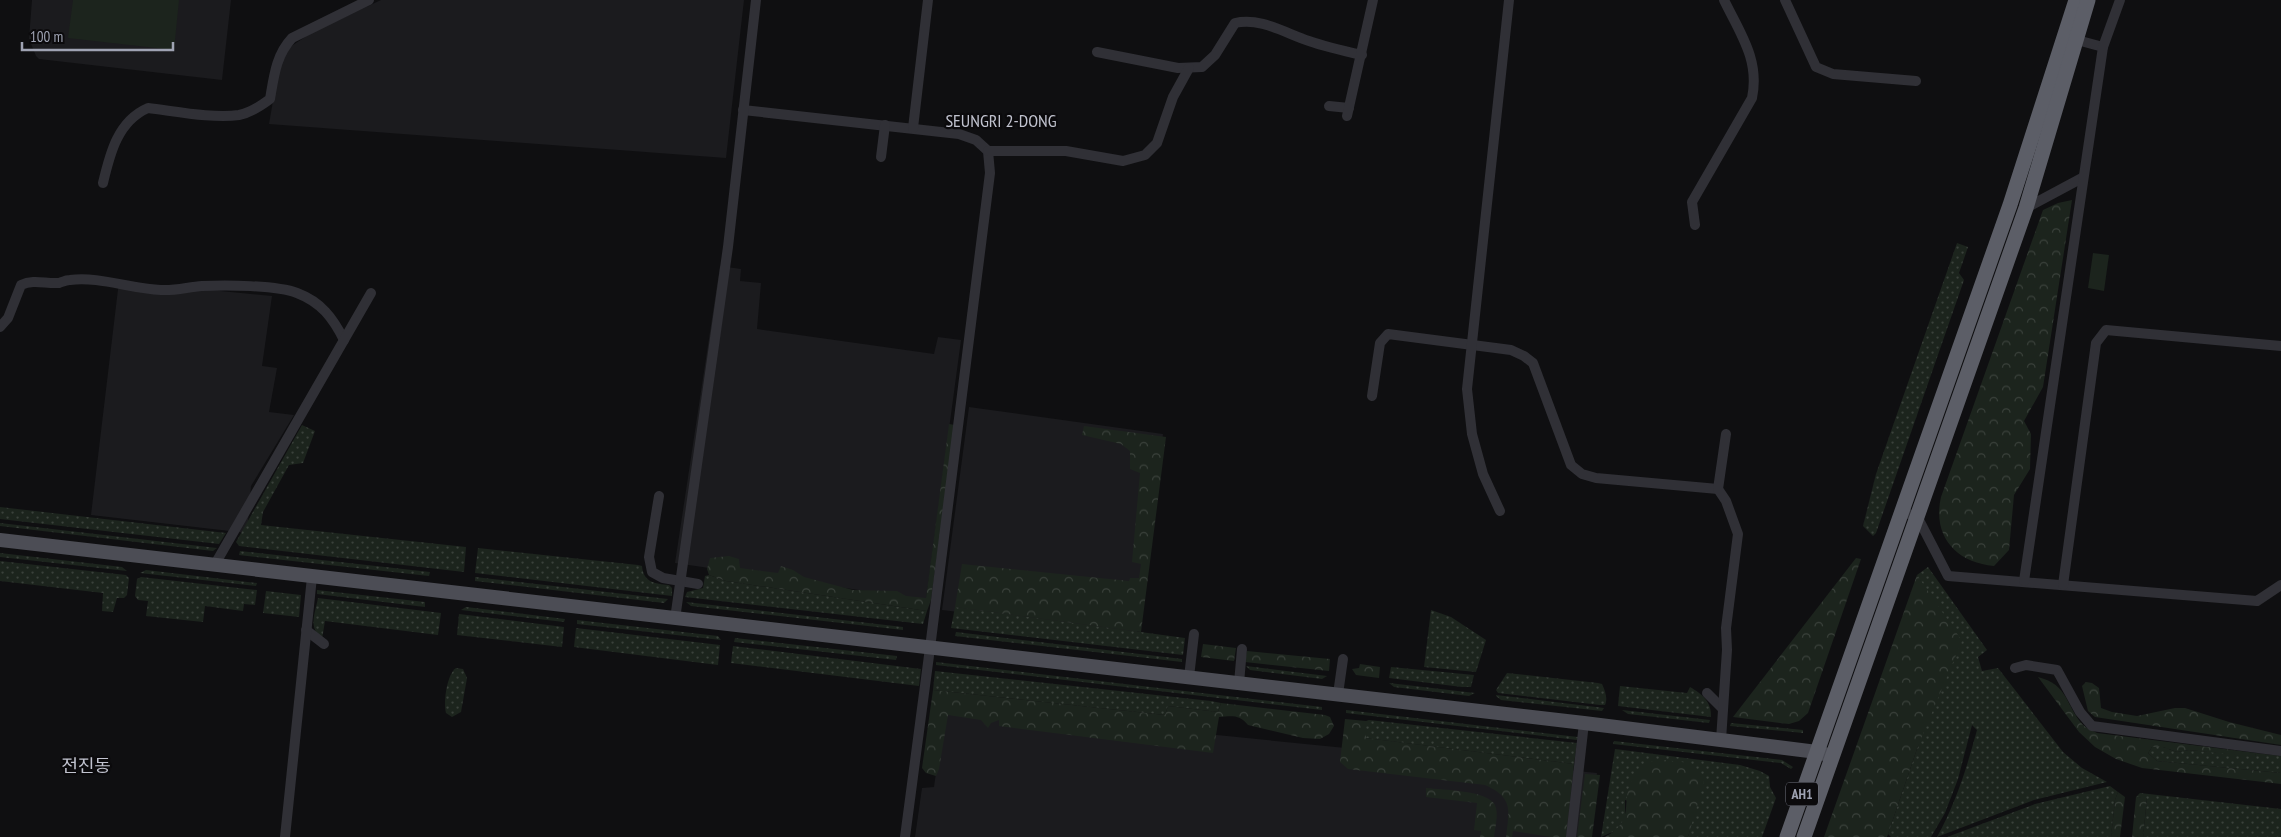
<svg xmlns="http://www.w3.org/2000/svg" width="2281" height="837" font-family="'PT Sans Narrow','Noto Sans KR',sans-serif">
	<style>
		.built { fill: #1b1b1e }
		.grass { fill: url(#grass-dots) }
		.forest { fill: url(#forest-crowns) }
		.garden { fill: #1c241d }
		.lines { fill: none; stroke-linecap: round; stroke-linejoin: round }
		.minor { stroke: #303036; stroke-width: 10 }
		.major { stroke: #4c4d55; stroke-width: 14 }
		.highway { stroke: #5c5e67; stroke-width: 15 }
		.labels { text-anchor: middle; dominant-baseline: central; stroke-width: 4.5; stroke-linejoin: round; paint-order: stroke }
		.shield { fill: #0b0a0c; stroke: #737581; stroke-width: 1 }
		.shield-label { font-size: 14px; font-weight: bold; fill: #9fa3b3 }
		.quarter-label { font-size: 18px; fill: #c1c3cf; stroke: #0b0a0c }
	</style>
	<defs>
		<pattern id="grass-dots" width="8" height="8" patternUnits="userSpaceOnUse" patternTransform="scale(1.25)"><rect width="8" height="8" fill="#1c241d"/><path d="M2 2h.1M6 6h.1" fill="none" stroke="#3a413b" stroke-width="1.8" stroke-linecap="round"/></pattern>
		<pattern id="forest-crowns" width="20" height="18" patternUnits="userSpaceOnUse" patternTransform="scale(1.25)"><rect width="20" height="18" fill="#1c241d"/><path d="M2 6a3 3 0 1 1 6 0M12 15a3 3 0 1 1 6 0" fill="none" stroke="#3a413b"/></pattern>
	</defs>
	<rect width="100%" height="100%" fill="#0f0f11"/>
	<!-- built -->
	<g class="built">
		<polygon points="32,0 231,0 222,80 39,59 36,56 29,39"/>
		<polygon points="381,0 744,0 726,158 269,124 279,66 287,49 311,33"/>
		<polygon points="720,266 741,269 740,281 761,283 757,329 934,354 938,337 961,340 926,600 675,563"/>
		<polygon points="119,281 272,296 262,366 277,368 269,412 294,415 251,486 247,533 91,515"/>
		<polygon points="969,407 1163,434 1137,634 942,610"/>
		<polygon points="945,708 1597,773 1590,837 915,837 922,788 934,787"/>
	</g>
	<!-- grass -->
	<g class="grass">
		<polygon points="1957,243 1968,247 1959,273 1964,280 1876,533 1873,536 1863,526 1876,474"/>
		<polygon points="302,425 315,431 303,463 289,465 263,512 261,525 466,547 464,572 239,546 236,542"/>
		<polygon points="0,507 226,533 219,544 0,519"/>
		<polygon points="0,523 217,548 213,551 0,526"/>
		<path d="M 478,548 L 638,565 L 642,566 C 643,582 655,584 669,585 L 672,588 L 672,596 L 475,573 Z"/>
		<polygon points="240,551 430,572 429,576 239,555"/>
		<polygon points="0,553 122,567 127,571 0,557"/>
		<polygon points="0,561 126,575 129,578 127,595 124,598 117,598 113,612 102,611 103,593 0,581"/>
		<path d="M 1928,567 L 1987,650 L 1978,657 L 1982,671 L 1998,668 L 2063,752 L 2082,768 L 2107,782 L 2034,800 L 1937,837 C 1956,803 1967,767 1977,730 L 1972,725 L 1958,779 L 1945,813 L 1931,837 L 1891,837 L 1888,834 L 1918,746 L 1931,598 L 1917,575 Z"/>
		<polygon points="146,570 257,583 256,586 140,573"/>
		<polygon points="709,575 726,581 927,611 923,624 685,597 687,592 703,588 705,576"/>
		<polygon points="141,577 257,590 255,605 244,604 243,611 205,606 203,622 146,616 148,601 138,600 135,596 137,579"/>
		<polygon points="475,577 668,599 664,603 475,581"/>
		<polygon points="317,590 425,602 425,607 317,594"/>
		<polygon points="266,591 301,595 299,617 263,613"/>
		<path d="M 318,598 L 441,613 L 438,635 L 325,621 L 322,639 C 308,627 315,614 318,598 Z"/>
		<polygon points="686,602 903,627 903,630 691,606"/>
		<polygon points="466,607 565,619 564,622 461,610"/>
		<polygon points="955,607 1185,638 1183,655 951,628"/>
		<polygon points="1431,610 1451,617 1486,640 1476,672 1424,667"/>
		<polygon points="459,614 564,627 562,647 457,635"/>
		<polygon points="577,620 718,636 721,640 577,624"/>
		<polygon points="576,628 720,645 718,665 574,647"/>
		<polygon points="956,632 1182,659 1182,662 955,636"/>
		<polygon points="735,638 897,656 896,660 734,642"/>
		<polygon points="733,646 921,669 919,686 731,663"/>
		<polygon points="936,662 1322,707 1322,710 936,665"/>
		<polygon points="1246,666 1327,676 1322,679 1250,670"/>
		<polygon points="1391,667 1474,675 1471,687 1462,687 1389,678"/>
		<path d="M 456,668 L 463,669 L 467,678 L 461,712 L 452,717 L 446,713 C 443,702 447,674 456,668 Z"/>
		<polygon points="935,671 1211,701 1221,703 1218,712 1168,706 1165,715 933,690"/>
		<path d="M 1507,673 L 1598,683 L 1602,684 C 1605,690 1608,699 1605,705 L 1600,705 L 1498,693 L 1496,690 Z"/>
		<polygon points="1389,683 1475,693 1469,696 1394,687"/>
		<path d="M 1620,686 L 1687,693 L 1690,687 C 1702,694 1712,702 1711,717 L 1618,706 Z"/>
		<polygon points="1496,696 1496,695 1604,708 1602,711 1501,700"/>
		<polygon points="1346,710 1578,737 1577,740 1346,713"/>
		<polygon points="1622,710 1710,720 1709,723 1628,714"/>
		<polygon points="1369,720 1577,743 1574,764 1365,738 1366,721"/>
		<polygon points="1731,723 1803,730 1803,733 1730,726"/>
		<polygon points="1614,741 1782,760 1793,767 1791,769 1781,763 1613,744"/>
		<polygon points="2152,747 2163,747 2177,752 2189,750 2255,756 2256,753 2281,756 2281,773 2157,761 2148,753"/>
		<polygon points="1615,749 1740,765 1760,771 1769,776 1770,787 1776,798 1762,837 1688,837 1692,821 1625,800 1625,818 1617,830 1601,837"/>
		<polygon points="2110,786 2118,792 2115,800 2111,837 1947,837 2035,804"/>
		<polygon points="2140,793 2281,809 2281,837 2143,837 2147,799 2136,797"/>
	</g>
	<!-- forest -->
	<g class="forest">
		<path d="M 2072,200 L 2043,387 L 2024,421 L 2031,434 L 2030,469 L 2014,495 L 2009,550 L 1994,566 C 1956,563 1932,536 1941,497 L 2043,210 L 2058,203 Z"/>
		<polygon points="949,424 955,425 931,600 927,611 726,581 709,575 707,569 710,558 729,556 739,559 740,568 778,573 781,566 793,570 804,577 853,590 897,591 906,596 926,598"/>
		<polygon points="1084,426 1166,437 1141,632 955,607 962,564 1129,581 1130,578 1139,578 1141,564 1132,562 1140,473 1130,469 1130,451 1121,444 1082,435"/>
		<polygon points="1856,558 1861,559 1808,713 1799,721 1789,724 1733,717"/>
		<polygon points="1917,575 1962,641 1918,746 1887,837 1824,837"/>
		<polygon points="1203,644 1236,648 1234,661 1201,657"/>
		<polygon points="1247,651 1330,659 1329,671 1245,662"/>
		<polygon points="1360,664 1380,667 1379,678 1356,675 1352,669 1359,668"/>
		<path d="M 2038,677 C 2069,685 2065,705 2083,725 C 2086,728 2092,730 2097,733 L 2256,753 L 2255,757 L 2189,750 L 2177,752 L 2163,747 L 2152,747 L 2148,753 L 2157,761 L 2281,773 L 2281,784 L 2142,768 L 2116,759 L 2095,747 L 2079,732 Z"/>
		<polygon points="2086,682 2092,683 2099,688 2101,708 2112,712 2137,716 2175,708 2185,708 2229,722 2281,735 2281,745 2095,717 2088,711 2082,686"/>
		<path d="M 933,690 L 1165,715 L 1168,706 L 1218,712 L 1221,703 L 1325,715 L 1330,717 L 1334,726 L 1329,734 L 1320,739 L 1303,738 L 1248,725 C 1240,714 1231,716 1219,717 L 1213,753 L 999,726 L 999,720 L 991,723 L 988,728 L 981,720 L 948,715 L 939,769 L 936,776 L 926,773 L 922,768 Z"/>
		<path d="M 1345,719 L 1366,721 L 1366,738 L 1574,764 L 1566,837 L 1551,837 L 1513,831 L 1512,837 L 1506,837 C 1509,810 1514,798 1485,785 L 1348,769 L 1340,762 Z"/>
		<path d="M 1656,759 L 1690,763 L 1704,782 L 1688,837 L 1605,837 C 1638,819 1618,803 1634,776 C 1638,769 1650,763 1656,759 Z"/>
		<polygon points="1585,774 1600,775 1592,837 1577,837"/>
		<path d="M 1426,788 C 1443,790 1487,790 1495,805 C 1499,814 1495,828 1494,837 L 1480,837 L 1481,831 L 1474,830 L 1477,803 L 1426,797 Z"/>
		<polygon points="2118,792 2125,797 2120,837 2111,837 2115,800"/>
		<polygon points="2136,797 2147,798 2143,837 2132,837"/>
	</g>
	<!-- garden -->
	<g class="garden">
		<polygon points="73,0 179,0 174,50 68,38"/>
		<polygon points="2093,253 2109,255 2104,291 2088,288"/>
	</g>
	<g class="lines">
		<!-- minor -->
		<g class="minor">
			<polyline points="1785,0 1816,67 1833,74 1916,81"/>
			<polyline points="2077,40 2103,47"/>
			<path d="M 1097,52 L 1178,68 L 1202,67 L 1215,55 L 1235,23 C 1260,17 1285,33 1309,41 C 1326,47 1344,51 1362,55"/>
			<polyline points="1329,106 1349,108"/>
			<polyline points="743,110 959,134 976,140 988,151 990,173 930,648 905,837"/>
			<polyline points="1347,116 1373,0"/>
			<polyline points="913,128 928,0"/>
			<polyline points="988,151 1066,151 1123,161 1145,155 1157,143 1173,97 1189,68"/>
			<polyline points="881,157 885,125"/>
			<path d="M 103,183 C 110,153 118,121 148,108 C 174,111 214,119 239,115 C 249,113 262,105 270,99 C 274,76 276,55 292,38 L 369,0"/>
			<polyline points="2026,208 2082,178"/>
			<path d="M 1695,225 L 1692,202 L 1752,98 C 1760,60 1740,33 1724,0"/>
			<path d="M 0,327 L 8,318 L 21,285 C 34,279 45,284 59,283 C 62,282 66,280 70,280 C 99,276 131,289 161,290 C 175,291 188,287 202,286 C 225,285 277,285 297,293 C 321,302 333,318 344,340"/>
			<polyline points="1372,396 1380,343 1388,334 1511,350 1524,356 1533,363 1571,465 1582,474 1596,478 1718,489"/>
			<polyline points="659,496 649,557 652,572 663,578 698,584"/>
			<polyline points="1500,511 1483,474 1472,434 1467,389 1509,0"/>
			<polyline points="1902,511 1918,518 1948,576 2257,601 2281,585"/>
			<polyline points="214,566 371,293"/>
			<polyline points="2024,581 2103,47 2120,0"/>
			<polyline points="2063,585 2096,343 2106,330 2281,346"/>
			<polyline points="675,619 728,247 756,0"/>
			<polyline points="306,630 324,644"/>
			<polyline points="2015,668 2026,665 2057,670 2080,712 2092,726 2281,751"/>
			<polyline points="1189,677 1194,634"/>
			<polyline points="1239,683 1242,649"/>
			<polyline points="1707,693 1723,709"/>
			<polyline points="1338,694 1343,659"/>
			<polyline points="1721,740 1727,650 1726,628 1738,534 1726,501 1718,489 1726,434"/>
			<polyline points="285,837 312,577"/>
			<polyline points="1571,837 1584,723"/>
		</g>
		<!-- major -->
		<polyline class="major" points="0,540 1584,723 1817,752 1828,755"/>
		<!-- highway -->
		<g class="highway">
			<polyline points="1787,837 2010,205 2076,0"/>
			<polyline points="1804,837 2026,208 2088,0"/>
		</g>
	</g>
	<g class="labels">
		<!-- shield labels -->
		<rect class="shield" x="1786" y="782.5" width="32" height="23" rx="4"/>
		<g class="shield-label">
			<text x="1802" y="794">AH1</text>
		</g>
		<!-- quarter labels -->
		<g class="quarter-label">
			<text x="1001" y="120">SEUNGRI 2-DONG</text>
			<text x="86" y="765">전진동</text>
		</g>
	</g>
	<!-- scale -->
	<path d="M22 42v8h151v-8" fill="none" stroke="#9fa3b3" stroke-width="2.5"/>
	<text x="30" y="42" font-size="15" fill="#9fa3b3" stroke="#0b0a0c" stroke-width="4" paint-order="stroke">100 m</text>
</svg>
